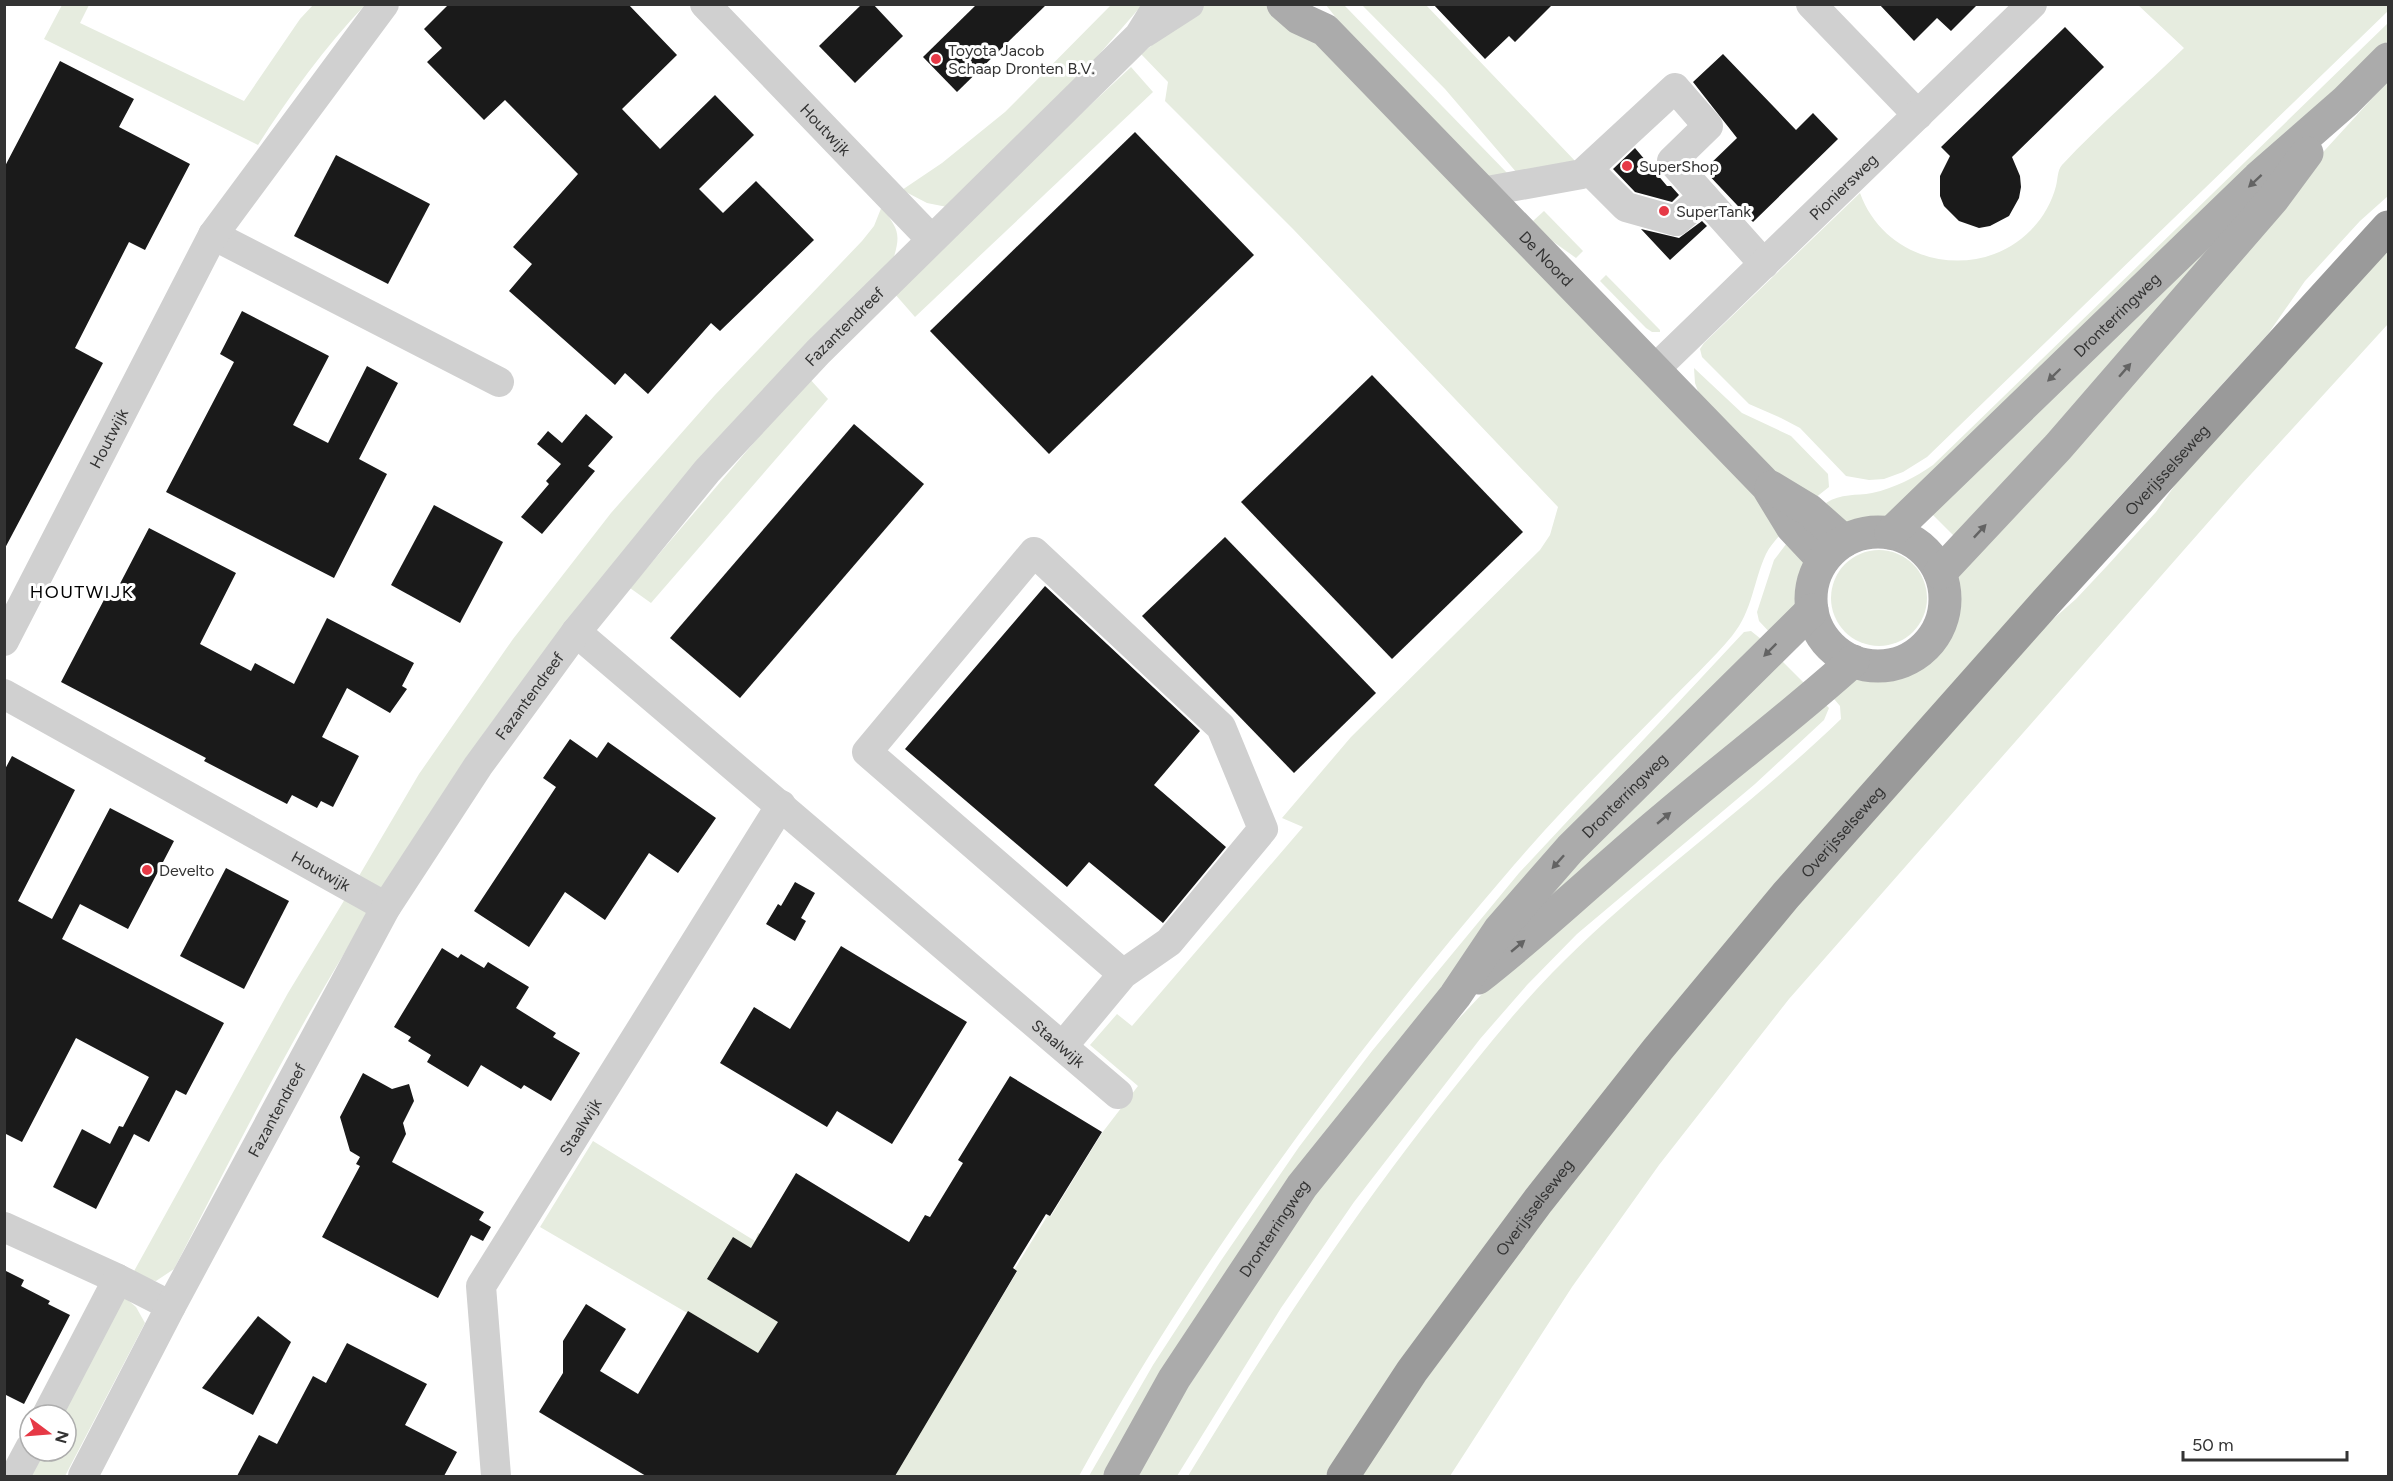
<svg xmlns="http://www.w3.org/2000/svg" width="2393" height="1481" font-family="Figtree,sans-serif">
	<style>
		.green { fill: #e6ecdf }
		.building { fill: #1a1a1a }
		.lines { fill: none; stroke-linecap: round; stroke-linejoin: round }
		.minor { stroke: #d0d0d0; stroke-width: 30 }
		.major { stroke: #ababab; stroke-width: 33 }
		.highway { stroke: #9a9a9a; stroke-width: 33 }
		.oneway { fill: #636363 }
		.poi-dot { fill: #e63946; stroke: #fff; stroke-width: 2 }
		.labels { text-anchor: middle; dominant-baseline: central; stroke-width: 6; stroke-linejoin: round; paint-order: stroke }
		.poi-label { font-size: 16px; fill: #333; stroke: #fff; text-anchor: start }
		.street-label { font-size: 16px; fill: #333; stroke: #fff }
		.neighbourhood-label { font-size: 18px; letter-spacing: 1.5px; fill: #000; stroke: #fff }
	</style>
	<rect width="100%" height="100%" fill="#fff"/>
	<!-- green -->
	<g class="green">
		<path d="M 62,5 L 89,5 L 80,23 L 244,101 L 300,19 L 313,5 L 365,5 C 325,47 290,95 258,145 L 44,39 Z"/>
		<polygon points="1111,5 1142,5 1069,89 947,207 927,203 902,190 942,163 1005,112"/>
		<path d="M 1202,5 L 1270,5 L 1350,72 L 1737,471 L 1784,530 C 1778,538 1770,545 1766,554 C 1753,582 1753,610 1732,636 C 1712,660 1688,682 1666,705 C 1615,757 1562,809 1514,865 C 1351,1055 1200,1256 1079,1476 L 895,1476 L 728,1376 L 689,1314 L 540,1227 L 593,1141 L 755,1241 L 758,1233 L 965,1358 L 1017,1272 L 1014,1270 L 1048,1215 L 1051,1216 L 1102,1133 L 1138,1086 L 1090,1045 L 1117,1014 L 1132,1026 L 1303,827 L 1282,818 L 1351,737 L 1540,550 L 1550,535 L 1558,507 L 1293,229 L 1165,101 L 1168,82 L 1141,54 Z"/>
		<polygon points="1326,5 1344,5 1510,176 1491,177 1485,174 1351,37"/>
		<polygon points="1362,5 1426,5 1577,163 1517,173 1445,89"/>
		<path d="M 2138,5 L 2388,4 L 2388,11 L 1927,457 L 1903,472 L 1884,479 L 1869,480 L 1846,476 L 1800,428 L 1781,418 L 1749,404 L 1702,357 L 1700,349 L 1704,343 L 1860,193 C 1886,265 1979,283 2031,230 C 2043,218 2052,202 2056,186 C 2058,179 2057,171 2062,165 C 2100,124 2144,87 2184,48 Z"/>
		<path d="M 2388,23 L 2388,41 L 2211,213 L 1882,522 L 1844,524 L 1826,503 C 1841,493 1856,496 1872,493 C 1895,488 1914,478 1933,465 Z"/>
		<polygon points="1131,67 1153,92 915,317 894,293 997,192"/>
		<path d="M 2388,81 L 2388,196 L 2360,221 L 2305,281 L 2268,334 L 2111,506 L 1382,1389 L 1325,1476 L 1188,1476 C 1265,1349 1346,1225 1438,1108 C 1475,1062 1511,1015 1552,973 C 1642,881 1749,808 1841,719 L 1840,706 L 1829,693 L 1859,673 L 1893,672 L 1916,664 L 1925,658 L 1939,644 L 1949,626 L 1953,614 L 1956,580 L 2283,196 Z"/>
		<polygon points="2271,187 1959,541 1927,509"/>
		<path d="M 882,206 C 897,230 902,231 893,260 L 602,578 L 486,730 L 382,893 L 356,881 L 419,774 L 513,639 L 611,513 L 715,395 L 862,241 L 874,226 Z"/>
		<polygon points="1544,211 1583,251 1576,258 1544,235 1533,221"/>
		<polygon points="2388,247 2388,324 2241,485 1789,999 1659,1165 1572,1287 1450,1476 1360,1476 1393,1425 1532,1233 1676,1049 1813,887 2035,635 2076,599 2107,566 2156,512 2192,461"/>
		<polygon points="1606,275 1660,330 1660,332 1652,332 1646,328 1600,281"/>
		<polygon points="1694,368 1742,413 1791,436 1828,474 1829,487 1810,502 1752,452 1700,397 1695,383"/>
		<polygon points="809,378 828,399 651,603 630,588"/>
		<path d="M 1790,539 C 1795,546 1801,552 1804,559 C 1818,587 1789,617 1773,636 L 1759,621 L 1757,612 L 1774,560 Z"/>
		<circle cx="1879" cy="598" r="48"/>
		<polygon points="1751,631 1766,643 1669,739 1135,1421 1104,1476 1089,1476 1153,1365 1220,1262 1299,1147 1372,1051 1519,873 1744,632"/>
		<polygon points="1776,655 1810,689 1510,944 1554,879"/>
		<polygon points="1821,700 1829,708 1824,720 1755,784 1577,934 1527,985 1480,1039 1354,1202 1281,1308 1177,1476 1133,1476 1152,1443 1305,1206 1434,1045 1497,978"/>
		<path d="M 345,899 L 370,912 C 297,1026 236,1149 174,1269 L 156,1281 L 143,1278 L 133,1273 L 288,993 Z"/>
		<polygon points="122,1295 136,1307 145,1323 65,1476 27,1476 40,1451 66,1451 66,1415 58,1415"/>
	</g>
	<!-- building -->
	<g class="building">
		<polygon points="449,4 628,4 677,55 622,109 660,149 715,95 754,135 699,189 723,213 756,181 814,240 720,331 711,323 648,394 625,373 615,385 509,291 532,264 513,247 578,174 505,100 484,120 427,62 442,48 424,29"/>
		<polygon points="862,4 873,4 903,36 855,83 819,46"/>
		<polygon points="977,4 1047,4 957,92 923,57"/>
		<polygon points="1433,4 1553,4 1515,42 1509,36 1485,59"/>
		<polygon points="1879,4 1978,4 1951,31 1937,18 1914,41"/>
		<polygon points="2065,27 2104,67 2012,157 2020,176 2021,187 2019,198 2009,216 1990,226 1979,228 1959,221 1944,206 1940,196 1940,176 1950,156 1941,147"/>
		<polygon points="1723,54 1796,130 1813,113 1838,139 1753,222 1704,170 1737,138 1693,82"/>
		<polygon points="60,61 134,99 119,127 190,164 145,250 129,242 75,348 103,363 4,550 4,168"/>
		<polygon points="1135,132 1254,255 1049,454 930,331"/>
		<polygon points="1635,148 1667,186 1671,186 1679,195 1672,202 1635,192 1613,169"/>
		<polygon points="336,155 430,204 388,284 294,236"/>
		<polygon points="1702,221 1707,226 1670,260 1641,229 1679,238"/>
		<polygon points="242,311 329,356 293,425 328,443 367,366 398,383 359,459 387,474 334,578 166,492 234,362 220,354"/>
		<polygon points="1372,375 1523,532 1392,659 1241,502"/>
		<polygon points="586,414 613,437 588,466 595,471 542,534 521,517 549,484 546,481 561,464 537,444 548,431 562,443"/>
		<polygon points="854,424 924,484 740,698 670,638"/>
		<polygon points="434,505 503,542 460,623 391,585"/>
		<polygon points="149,528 236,573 200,644 251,671 255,663 294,684 327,618 414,663 402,686 407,689 390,713 347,688 322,737 359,756 333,807 321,801 317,808 292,795 287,804 204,761 206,758 61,682 106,596 112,599"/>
		<polygon points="1225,537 1376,693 1294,773 1142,616"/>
		<polygon points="1045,586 1200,731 1154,785 1226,847 1163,923 1089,862 1067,887 905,749"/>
		<polygon points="570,739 597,758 608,742 716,818 678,873 649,853 605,920 565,892 529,947 474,911 556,787 543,778"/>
		<polygon points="12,756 75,790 18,901 52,919 110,808 174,841 128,929 80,904 62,939 224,1023 186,1095 176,1090 149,1142 134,1134 96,1209 53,1187 82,1129 110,1144 119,1126 123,1127 149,1077 76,1038 22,1142 4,1133 4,771"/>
		<polygon points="226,868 289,901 244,989 180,956"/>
		<polygon points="795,882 815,893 801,918 806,921 795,941 766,924 778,904 781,906"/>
		<polygon points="841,946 967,1022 892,1144 837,1111 827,1127 720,1063 754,1007 790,1029"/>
		<polygon points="442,948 458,958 461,954 484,968 488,962 529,987 516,1008 556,1033 553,1037 580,1053 551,1101 524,1085 521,1089 481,1065 468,1087 427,1062 431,1055 408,1041 411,1037 394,1027"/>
		<polygon points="363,1073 392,1089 409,1084 414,1101 403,1123 406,1134 392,1162 484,1212 479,1220 491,1227 483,1241 471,1235 438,1298 322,1237 360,1166 356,1164 360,1157 350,1151 340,1117"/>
		<polygon points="1010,1076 1102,1132 1050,1216 1046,1214 1013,1268 1017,1271 895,1476 646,1476 539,1412 563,1373 563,1341 586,1304 626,1329 600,1371 638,1394 688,1311 758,1353 778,1322 707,1279 733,1237 751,1248 796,1173 909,1242 925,1215 930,1217 963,1163 958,1160"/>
		<polygon points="4,1270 24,1280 21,1286 50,1301 48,1304 70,1315 24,1404 4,1394"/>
		<polygon points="258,1316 291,1342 253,1415 202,1388"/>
		<polygon points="347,1343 427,1384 405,1425 457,1452 444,1476 237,1476 259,1435 277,1444 313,1376 326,1383"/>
	</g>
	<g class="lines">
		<!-- minor -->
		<g class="minor">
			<path id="s1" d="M 705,4 L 931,239"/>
			<polyline points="1811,4 1918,115"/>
			<polyline points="1144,33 1189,4"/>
			<polyline points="1588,169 1626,207 1676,221 1704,197"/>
			<polyline points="1482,192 1582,174 1675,88 1708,126 1672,161 1764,264"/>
			<polyline points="213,235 499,382"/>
			<path id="s2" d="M 1655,369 L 2032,4"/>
			<path id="s3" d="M 576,632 L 1118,1094"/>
			<path id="s4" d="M 4,641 L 213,235 L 384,4"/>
			<path id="s5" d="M 4,694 L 386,907"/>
			<polyline points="1063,1046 1123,974 1169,942 1263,829 1221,727 1034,552 867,752 1123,974"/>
			<polyline points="4,1227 118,1279 171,1306"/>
			<polyline points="47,1415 118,1279"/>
			<polyline points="15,1476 30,1448"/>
			<path id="s6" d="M 83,1476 L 171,1306 L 386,907 L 478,766 L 576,632 L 707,471 L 818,352 L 1139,36 L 1159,4"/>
			<path id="s7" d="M 496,1476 L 481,1286 L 781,805"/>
		</g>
		<!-- major -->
		<g class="major">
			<path id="s8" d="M 1283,4 L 1299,18 L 1325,30 L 1767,486 L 1792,527 L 1823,560"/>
			<polyline points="1771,487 1809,510 1844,541"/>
			<circle cx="1878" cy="599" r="67"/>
			<path id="s9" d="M 1891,533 L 2258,178 L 2346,101 L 2388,59"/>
			<polyline points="1940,573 2058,447 2273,199 2307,153"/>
			<path d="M 1478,978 C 1541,929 1599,873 1661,821 C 1724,767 1791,717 1853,661"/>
			<path id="s10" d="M 1120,1476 L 1174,1379 L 1302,1186 L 1455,996 L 1500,929 L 1570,849 L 1812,610"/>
		</g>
		<!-- highway -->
		<path class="highway" id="s11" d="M 1343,1476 L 1412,1371 L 1538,1201 L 1658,1049 L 1786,895 L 2047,601 L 2388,227"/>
	</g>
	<!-- one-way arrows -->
	<defs><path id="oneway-solid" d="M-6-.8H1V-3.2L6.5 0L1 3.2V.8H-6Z" transform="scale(1.5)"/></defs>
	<g class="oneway">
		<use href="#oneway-solid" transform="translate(2255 181) rotate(137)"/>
		<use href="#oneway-solid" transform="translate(2125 370) rotate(-49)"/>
		<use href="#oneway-solid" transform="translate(2054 375) rotate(136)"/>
		<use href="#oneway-solid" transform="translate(1980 531) rotate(-47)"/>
		<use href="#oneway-solid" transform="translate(1770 650) rotate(135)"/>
		<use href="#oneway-solid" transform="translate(1664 818) rotate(-40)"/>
		<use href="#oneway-solid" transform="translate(1558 862) rotate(132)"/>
		<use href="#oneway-solid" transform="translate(1518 946) rotate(-40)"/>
	</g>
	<!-- markers -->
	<g class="poi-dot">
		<circle cx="936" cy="59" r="6"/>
		<circle cx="1627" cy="166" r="6"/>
		<circle cx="1664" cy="211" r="6"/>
		<circle cx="147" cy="870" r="6"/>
	</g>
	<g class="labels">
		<!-- poi labels -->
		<g class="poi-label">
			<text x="948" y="50">Toyota Jacob<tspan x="948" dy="18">Schaap Dronten B.V.</tspan></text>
			<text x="1639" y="166">SuperShop</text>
			<text x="1676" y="211">SuperTank</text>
			<text x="159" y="870">Develto</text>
		</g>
		<!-- street labels -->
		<g class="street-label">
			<text stroke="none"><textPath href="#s1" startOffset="174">Houtwijk</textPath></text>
			<text stroke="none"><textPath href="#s2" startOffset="262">Pioniersweg</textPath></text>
			<text stroke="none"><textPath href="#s8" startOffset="368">De Noord</textPath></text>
			<text stroke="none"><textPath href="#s9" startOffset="314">Dronterringweg</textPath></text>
			<text stroke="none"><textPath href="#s6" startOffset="1386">Fazantendreef</textPath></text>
			<text stroke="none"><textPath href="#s4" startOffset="228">Houtwijk</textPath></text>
			<text stroke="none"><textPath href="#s11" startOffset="1302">Overijsselseweg</textPath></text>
			<text stroke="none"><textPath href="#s6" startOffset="900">Fazantendreef</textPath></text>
			<text stroke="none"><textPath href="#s10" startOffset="850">Dronterringweg</textPath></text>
			<text stroke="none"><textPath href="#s11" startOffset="816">Overijsselseweg</textPath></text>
			<text stroke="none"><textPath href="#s5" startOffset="363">Houtwijk</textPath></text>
			<text stroke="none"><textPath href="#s3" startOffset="634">Staalwijk</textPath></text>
			<text stroke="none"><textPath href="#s6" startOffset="414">Fazantendreef</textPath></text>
			<text stroke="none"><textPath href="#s7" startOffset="378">Staalwijk</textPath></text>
			<text stroke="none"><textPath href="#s11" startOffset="330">Overijsselseweg</textPath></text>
			<text stroke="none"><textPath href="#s10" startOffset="292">Dronterringweg</textPath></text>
		</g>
		<!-- neighbourhood labels -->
		<g class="neighbourhood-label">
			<text x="82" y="592">HOUTWIJK</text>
		</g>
	</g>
	<!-- border -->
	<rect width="2393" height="1481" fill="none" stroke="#333333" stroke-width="12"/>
	<!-- north arrow -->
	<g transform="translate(48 1433) rotate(106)"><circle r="28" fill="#ffffff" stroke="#adadad" stroke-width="1.5"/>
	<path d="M0-4.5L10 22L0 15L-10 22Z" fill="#e63946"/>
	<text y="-9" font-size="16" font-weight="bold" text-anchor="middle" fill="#333333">N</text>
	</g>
	<!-- scale -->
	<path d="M2183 1451v9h164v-9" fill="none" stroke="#333333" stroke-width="3"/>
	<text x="2192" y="1451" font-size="18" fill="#333333" stroke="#ffffff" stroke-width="4.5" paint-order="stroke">50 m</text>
</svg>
